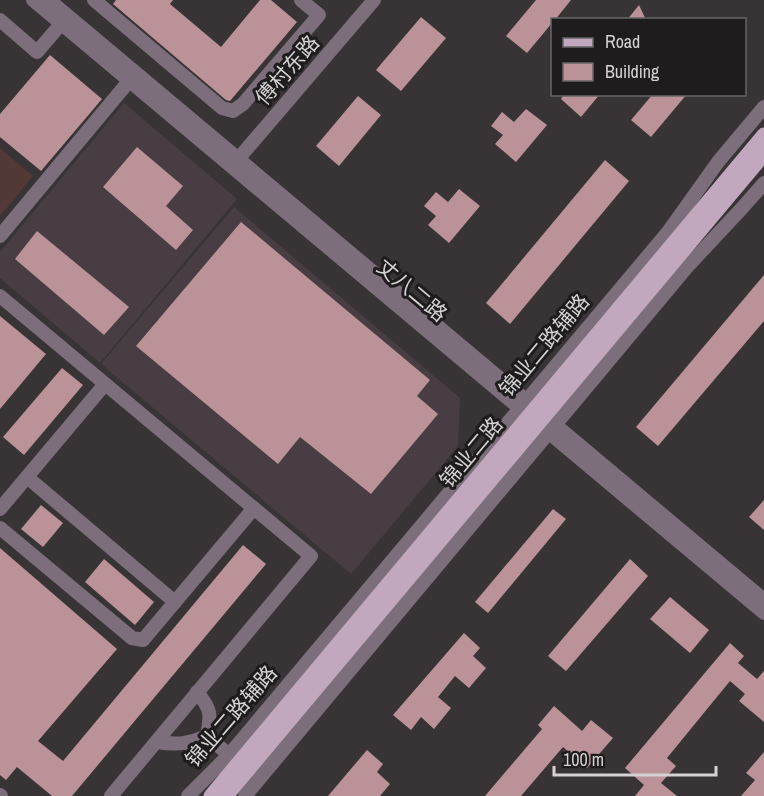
<svg xmlns="http://www.w3.org/2000/svg" width="764" height="796" font-family="'Archivo Narrow','Noto Sans SC',sans-serif">
	<style>
		.built { fill: #473d42 }
		.green { fill: #523936 }
		.building { fill: #bb9298 }
		.lines { fill: none; stroke-linecap: round; stroke-linejoin: round }
		.minor { stroke: #7c6f7b; stroke-width: 14 }
		.major { stroke: #c1a8bf; stroke-width: 15 }
		.labels { text-anchor: middle; dominant-baseline: central; stroke-width: 6; stroke-linejoin: round; paint-order: stroke }
		.street-label { font-size: 21px; fill: #d4d2d3; stroke: #1e1c1d }
	</style>
	<rect width="100%" height="100%" fill="#383436"/>
	<!-- built -->
	<g class="built">
		<polygon points="124,103 237,199 100,363 0,278 0,252"/>
		<polygon points="234,207 460,398 458,446 351,574 101,364"/>
	</g>
	<!-- green -->
	<polygon class="green" points="0,148 33,176 0,216"/>
	<!-- building -->
	<g class="building">
		<polygon points="116,0 173,0 170,4 221,47 260,0 271,0 297,22 230,101 226,100 113,4"/>
		<polygon points="536,0 571,0 555,20 552,20 552,23 527,53 506,36"/>
		<polygon points="639,5 646,20 627,20"/>
		<polygon points="421,17 446,38 401,91 376,70"/>
		<polygon points="50,55 102,99 41,171 0,137 0,114"/>
		<polygon points="564,94 600,94 581,117 561,99"/>
		<polygon points="653,94 687,94 651,137 631,120"/>
		<polygon points="358,96 381,115 339,166 316,146"/>
		<polygon points="526,109 547,125 516,162 495,144 503,135 491,126 502,112 514,122"/>
		<polygon points="137,147 183,186 166,206 193,230 176,250 103,187"/>
		<polygon points="605,160 629,181 510,324 486,303"/>
		<polygon points="459,189 480,206 449,243 428,225 436,216 424,206 436,192 448,202"/>
		<polygon points="241,222 430,380 417,396 438,414 371,494 300,437 278,464 136,346"/>
		<polygon points="37,231 129,307 104,335 15,259"/>
		<polygon points="764,275 764,321 658,446 636,427"/>
		<polygon points="0,316 46,354 0,409"/>
		<polygon points="62,368 83,385 24,455 3,437"/>
		<polygon points="764,500 764,530 749,517"/>
		<polygon points="41,505 63,523 43,547 21,529"/>
		<polygon points="553,509 566,519 488,613 475,602"/>
		<polygon points="243,545 266,564 72,796 52,796 17,767 6,780 0,775 0,548 117,649 38,741 63,761"/>
		<polygon points="104,559 154,602 135,625 85,582"/>
		<polygon points="630,559 648,576 566,671 548,656"/>
		<polygon points="670,597 709,630 690,653 650,619"/>
		<polygon points="464,633 480,648 473,656 486,668 469,688 455,676 438,697 451,708 434,729 421,717 411,730 393,715"/>
		<polygon points="730,643 744,656 738,663 757,679 764,671 764,722 739,701 745,694 730,681 667,758 676,766 661,783 677,796 635,796 644,785 625,768"/>
		<polygon points="554,706 582,731 591,720 613,738 587,768 563,747 521,796 485,796 542,729 538,725"/>
		<polygon points="367,750 383,764 377,772 390,784 380,796 328,796"/>
		<polygon points="764,752 764,796 741,796 755,780 746,773"/>
	</g>
	<g class="lines">
		<!-- minor -->
		<g class="minor">
			<polyline points="33,0 764,613"/>
			<polyline points="49,0 764,600"/>
			<polyline points="94,0 222,108 233,111 243,104 319,15 301,0"/>
			<polyline points="0,20 37,52 67,17"/>
			<polyline points="233,165 374,0"/>
			<polyline points="0,236 135,74"/>
			<polyline points="0,296 311,556 111,796"/>
			<polyline points="27,477 175,602"/>
			<polyline points="0,509 105,384"/>
			<polyline points="0,528 132,638 143,640 254,508"/>
			<path d="M 197,692 C 212,710 211,715 207,736"/>
			<polyline points="207,736 235,760"/>
			<path d="M 157,742 C 177,745 188,744 207,736"/>
			<polyline points="0,795 1,796"/>
			<polyline points="188,796 229,755 668,232 718,162 764,107"/>
			<polyline points="245,796 687,267 743,207 764,183"/>
		</g>
		<!-- major -->
		<g class="major">
			<polyline points="211,796 764,135"/>
			<polyline points="226,796 764,154"/>
		</g>
	</g>
	<g class="labels">
		<!-- street labels -->
		<g class="street-label">
			<text transform="translate(287 70) rotate(-49)">傅村东路</text>
			<text transform="translate(412 290) rotate(40)">丈八二路</text>
			<text transform="translate(544 345) rotate(-50)">锦业二路辅路</text>
			<text transform="translate(471 452) rotate(-50)">锦业二路</text>
			<text transform="translate(231 716) rotate(-49)">锦业二路辅路</text>
		</g>
	</g>
	<!-- legend -->
	<rect x="551" y="18" width="195" height="78" fill="#1e1c1d" stroke="#676566" stroke-width="1.5"/>
	<rect x="563" y="38" width="30" height="9" fill="#c1a8bf" stroke="#676566" stroke-width="1.5"/>
	<text x="605" y="48" font-size="18" fill="#d4d2d3">Road</text>
	<rect x="563" y="63" width="30" height="18" fill="#bb9298" stroke="#676566" stroke-width="1.5"/>
	<text x="605" y="78" font-size="18" fill="#d4d2d3">Building</text>
	<!-- scale -->
	<path d="M554 766v9h162v-9" fill="none" stroke="#d4d2d3" stroke-width="3"/>
	<text x="563" y="766" font-size="18" fill="#d4d2d3" stroke="#1e1c1d" stroke-width="4.5" paint-order="stroke">100 m</text>
</svg>
